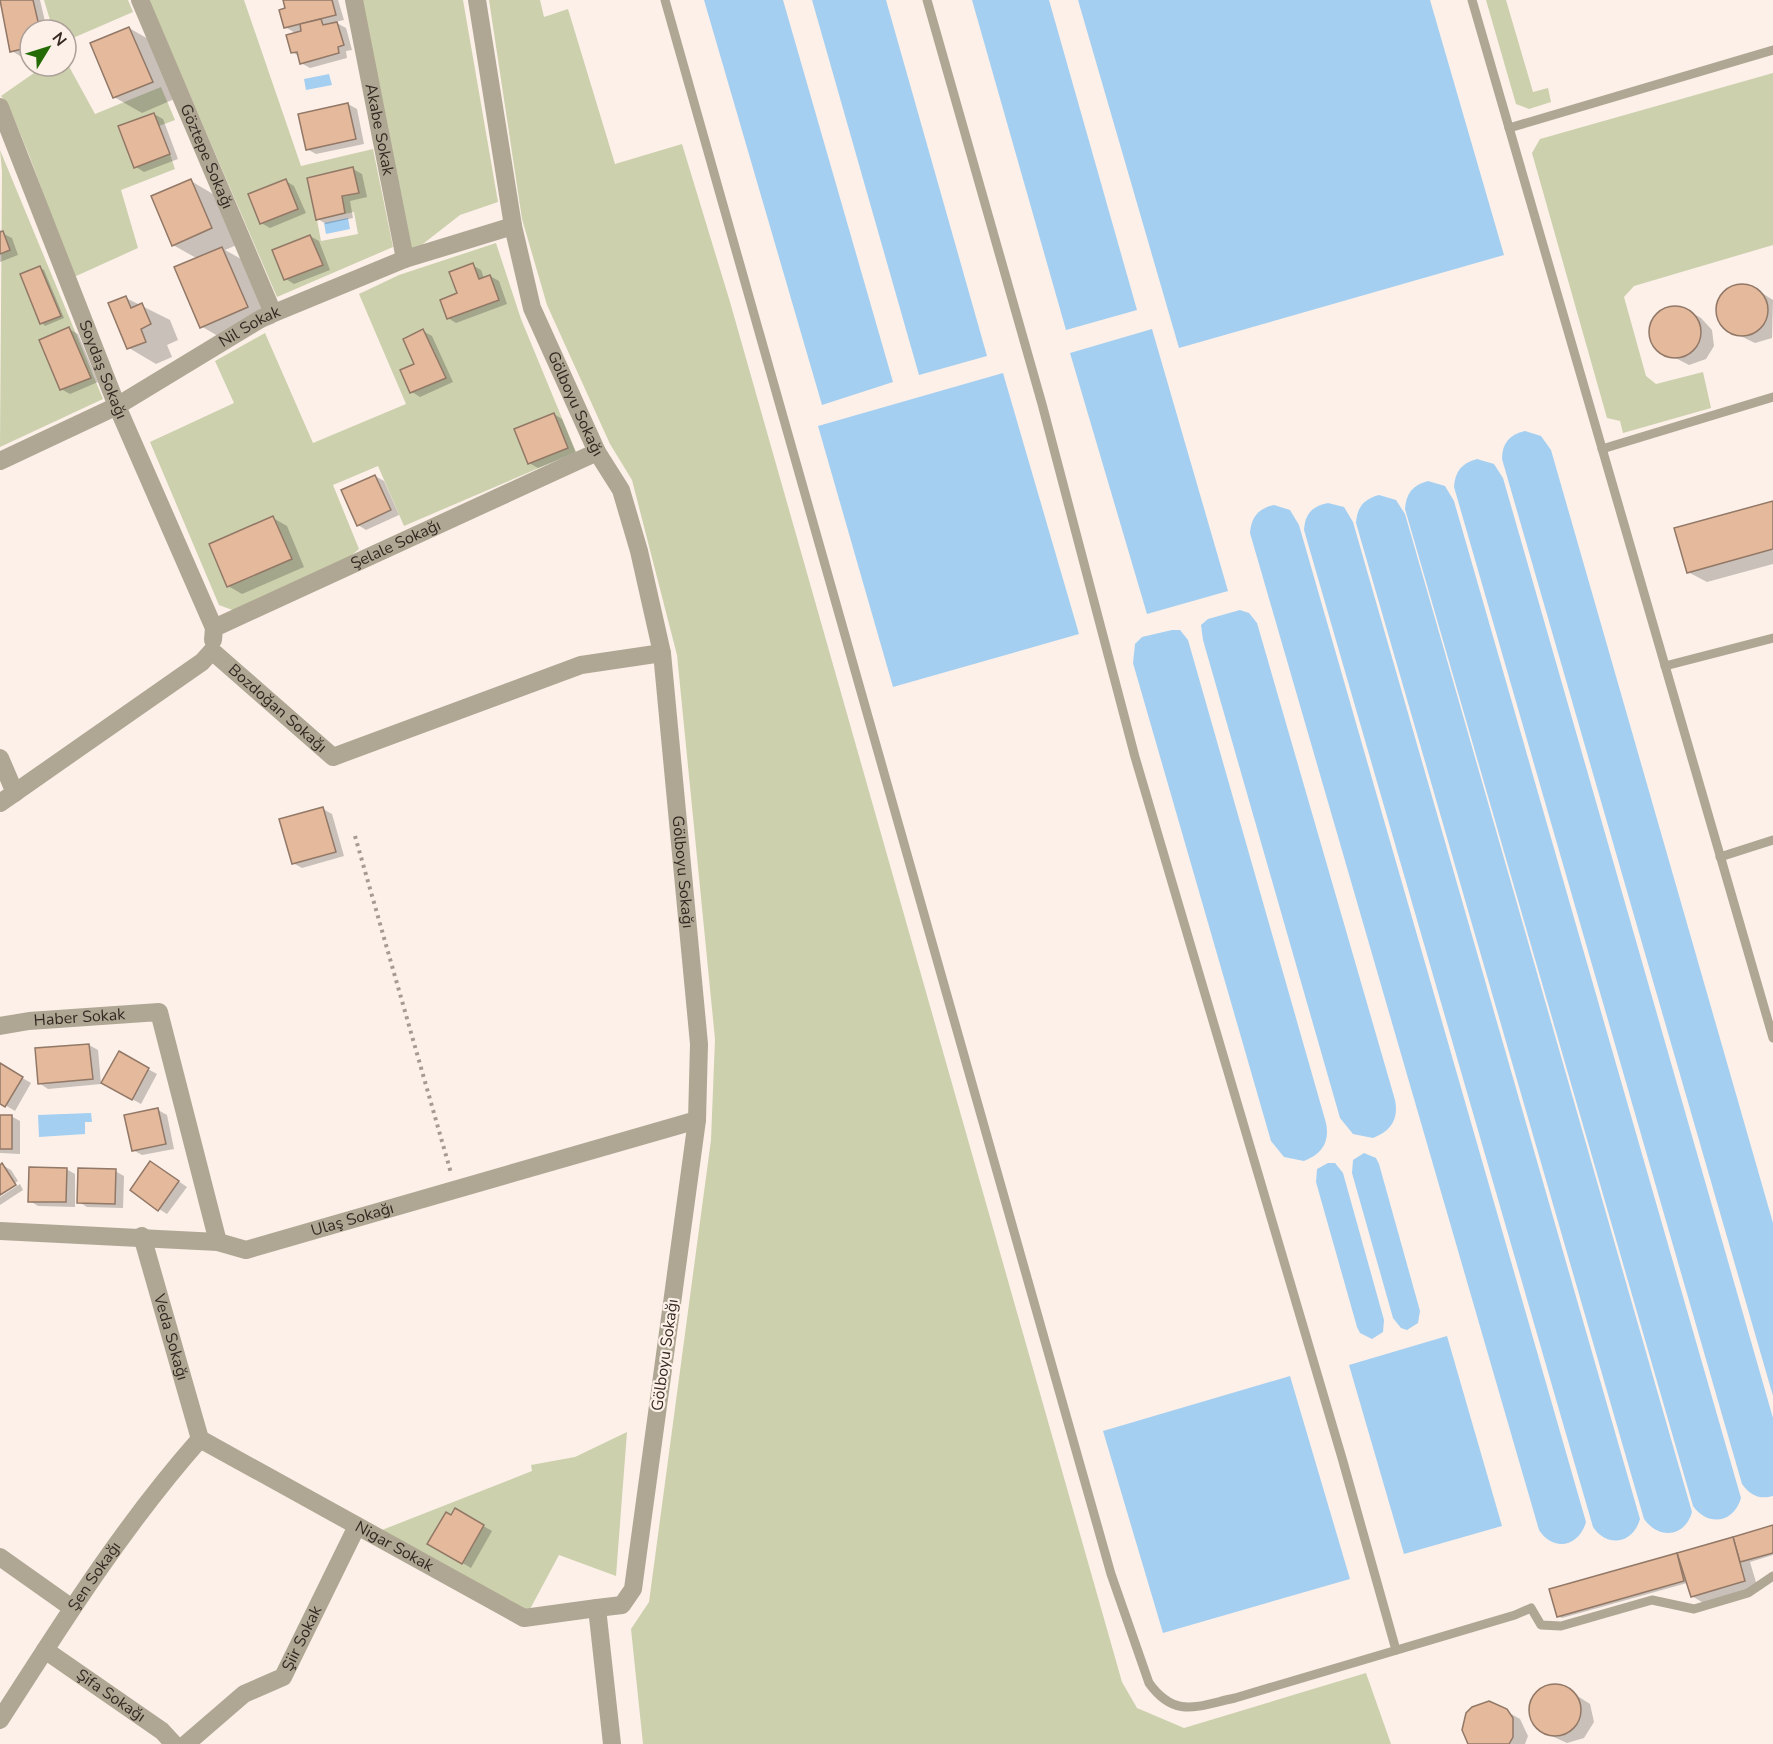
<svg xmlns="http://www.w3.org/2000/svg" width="1773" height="1744" font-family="'Nunito Sans',sans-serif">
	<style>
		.green { fill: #ccd0ad; fill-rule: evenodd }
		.water { fill: #a4cff1 }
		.shadow { fill: #0003 }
		.building { fill: #e5b99b; stroke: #927867; stroke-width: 1.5 }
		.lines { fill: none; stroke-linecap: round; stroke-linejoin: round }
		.path { stroke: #a69a93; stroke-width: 4; stroke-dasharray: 3 4.5; stroke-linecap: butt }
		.lane { stroke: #afa793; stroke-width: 9 }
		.street { stroke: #afa793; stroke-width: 18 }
		.labels { text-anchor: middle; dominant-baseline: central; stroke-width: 4.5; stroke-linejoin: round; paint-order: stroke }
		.street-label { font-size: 16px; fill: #342922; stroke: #fcf0e9 }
	</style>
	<rect width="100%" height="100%" fill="#fcf0e9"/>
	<!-- green -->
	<g class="green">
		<polygon points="44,0 128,0 133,12 66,41 66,30 53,30"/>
		<path d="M 149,0 L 244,0 L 301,166 L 373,149 L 393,247 L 277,297 ZM 354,212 L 358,234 L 321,241 L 317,220 Z"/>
		<polygon points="361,0 463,0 498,202 460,215 419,247 409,249"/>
		<polygon points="489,0 540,0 544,17 568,9 615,164 682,144 730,302 1122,1682 1137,1708 1184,1728 1366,1673 1391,1744 643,1744 631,1629 649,1602 711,1140 715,1039 677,655 632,480 610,444 547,305 522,219"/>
		<polygon points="1486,0 1506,0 1533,92 1548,88 1551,102 1529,109 1516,104"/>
		<polygon points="66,61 95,114 161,87 175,120 159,126 154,113 118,127 134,168 170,154 175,169 121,190 138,248 74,277 29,155 8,104 1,96 44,66 66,66"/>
		<polygon points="1773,73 1773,245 1634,286 1624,297 1646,376 1656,384 1703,372 1711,408 1623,433 1620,421 1607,418 1532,153 1540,139"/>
		<polygon points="0,150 103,399 0,447 2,171"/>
		<polygon points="496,243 521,319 576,452 404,526 378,466 333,485 359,549 346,560 235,611 219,605 150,442 234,403 215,361 265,333 313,443 406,404 359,294 399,275"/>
		<polygon points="627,1432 616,1576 559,1555 529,1611 382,1530 532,1471 531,1465 575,1457"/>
	</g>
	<!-- water -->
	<g class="water">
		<polygon points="704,0 783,0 893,382 822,405"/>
		<polygon points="812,0 886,0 987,356 919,375"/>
		<polygon points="972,0 1049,0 1137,310 1066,330"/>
		<polygon points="1078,0 1430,0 1504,255 1179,348"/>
		<polygon points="329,74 332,85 306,90 304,79"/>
		<polygon points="348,218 350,229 326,234 324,223"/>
		<polygon points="1152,329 1228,591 1147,614 1070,353"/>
		<polygon points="1003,373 1079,634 893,687 818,426"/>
		<path d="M 1525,431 L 1541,436 L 1551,450 L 1773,1223 L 1773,1396 L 1502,459 C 1502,443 1510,434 1525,431 Z"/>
		<path d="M 1477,459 L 1494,464 L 1503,478 L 1773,1418 L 1773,1496 C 1759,1500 1750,1495 1742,1484 L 1454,487 C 1455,471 1462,463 1477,459 Z"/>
		<path d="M 1428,481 L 1445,486 L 1454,501 L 1741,1498 C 1734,1523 1708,1527 1693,1506 L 1405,509 C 1406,493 1413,485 1428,481 Z"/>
		<path d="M 1379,495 L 1396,500 L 1405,514 L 1692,1512 C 1685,1537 1659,1540 1644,1519 L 1356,523 C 1357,507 1364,499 1379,495 Z"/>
		<path d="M 1328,503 L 1344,507 L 1353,522 L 1640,1519 C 1633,1544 1607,1548 1593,1527 L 1304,530 C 1305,514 1312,506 1328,503 Z"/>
		<path d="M 1274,505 L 1290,510 L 1299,525 L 1586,1522 C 1579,1547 1553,1552 1539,1530 L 1250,533 C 1251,518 1258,508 1274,505 Z"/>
		<path d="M 1240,610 L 1249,613 L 1257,623 L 1395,1100 C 1399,1119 1391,1131 1373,1138 L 1353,1134 L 1340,1118 L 1203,640 L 1201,625 L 1208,619 Z"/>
		<path d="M 1172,630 L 1180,630 L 1188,640 L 1326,1123 C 1330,1142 1322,1154 1304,1161 L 1284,1157 L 1271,1141 L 1133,663 L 1135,644 L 1142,637 Z"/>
		<polygon points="91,1113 92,1122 85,1122 85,1134 39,1137 38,1115"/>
		<polygon points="1364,1153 1376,1158 1379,1164 1420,1311 1418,1323 1407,1330 1401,1328 1393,1318 1352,1173 1353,1160"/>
		<polygon points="1328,1163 1335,1163 1343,1173 1384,1320 1383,1332 1372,1339 1360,1333 1357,1327 1316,1182 1317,1169"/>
		<polygon points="1447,1336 1502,1526 1404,1554 1349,1365"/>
		<polygon points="1290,1376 1350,1579 1163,1633 1103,1431"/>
	</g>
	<!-- shadow -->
	<g class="shadow">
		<polygon points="0,0 40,0 47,30 30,30 30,53 20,56 12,51"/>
		<polygon points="285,0 338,0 344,20 335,22 346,28 352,50 346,51 347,58 310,68 301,63 300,57 292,52 297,34 285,27 287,9"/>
		<polygon points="129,28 157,44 179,97 142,113 114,97 92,44"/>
		<polygon points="348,104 357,109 364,144 316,154 307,149"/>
		<polygon points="154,114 163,119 178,159 144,172 136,167"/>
		<polygon points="353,169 362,174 367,197 350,201 353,218 326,224 318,219"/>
		<polygon points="191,181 218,197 239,244 225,250 250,264 275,323 228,342 201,326 198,259 173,245"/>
		<polygon points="286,181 294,186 306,213 270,228 261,223"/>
		<polygon points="0,229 2,233 12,238 18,255 0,262"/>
		<polygon points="310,236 319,241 330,270 294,284 286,279"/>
		<polygon points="472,265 481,270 484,278 490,276 499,281 507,304 456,323 448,318"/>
		<polygon points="40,268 44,270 64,318 45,326 42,323 22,275"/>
		<polygon points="1737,286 1754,288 1773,300 1772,338 1755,343 1724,328 1717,311 1722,295"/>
		<polygon points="126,298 170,320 178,340 167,345 172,357 156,364 129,348"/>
		<polygon points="1670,307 1687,310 1701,318 1712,330 1714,346 1706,359 1689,365 1658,349 1650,333 1655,317"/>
		<polygon points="69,329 78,334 98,382 70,394 61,389"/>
		<polygon points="423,331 432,336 453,382 420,397 412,392 402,371 416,364"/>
		<polygon points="554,414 562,419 576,453 538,468 529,463"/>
		<polygon points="375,476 384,481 399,515 366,530 358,525"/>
		<polygon points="1773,502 1773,564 1707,582 1688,572"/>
		<polygon points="273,518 287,526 304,567 242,594 228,586"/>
		<polygon points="323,809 332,814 344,856 302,868 293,863"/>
		<polygon points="89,1045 98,1050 101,1084 48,1089 39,1083"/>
		<polygon points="119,1053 157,1074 141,1104 103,1083"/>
		<polygon points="0,1065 31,1083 15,1111 0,1102"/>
		<polygon points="158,1110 167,1115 174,1149 142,1155 133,1150"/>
		<polygon points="0,1116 11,1116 20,1121 20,1154 0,1153"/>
		<polygon points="2,1165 11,1170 18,1181 0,1193 0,1166"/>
		<polygon points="159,1168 187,1187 167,1214 159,1209"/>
		<polygon points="66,1169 75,1174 75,1207 38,1206 30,1201"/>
		<polygon points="115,1171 124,1176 123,1208 87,1207 79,1202"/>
		<polygon points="20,1184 23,1190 0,1205 0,1197"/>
		<polygon points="456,1510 492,1531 471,1568 429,1543"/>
		<polygon points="1773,1527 1773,1555 1750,1562 1758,1589 1705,1604 1692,1596 1687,1583 1562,1618 1558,1616 1677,1555"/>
		<polygon points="1562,1686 1590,1704 1594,1722 1584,1738 1567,1743 1545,1733 1533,1722 1530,1705 1533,1698 1546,1687"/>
		<polygon points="1506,1711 1520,1719 1528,1736 1525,1744 1470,1744"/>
	</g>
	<!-- building -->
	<g class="building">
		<polygon points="0,0 33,0 40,30 30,30 30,47 10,52"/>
		<polygon points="283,0 332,0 336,15 284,28 279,10 285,8"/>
		<polygon points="321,19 323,25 337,22 344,45 338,47 339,53 300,64 297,52 291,53 286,35 301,31 300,24"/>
		<polygon points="129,27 153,82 113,98 90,43"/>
		<polygon points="348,103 356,139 306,150 298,114"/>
		<polygon points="154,113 170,154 134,168 118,126"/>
		<polygon points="353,167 359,193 342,196 345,213 316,220 307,178"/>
		<polygon points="191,179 212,228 172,246 151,196"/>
		<polygon points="286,179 298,209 260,224 248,194"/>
		<polygon points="3,231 10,250 0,254 0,232"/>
		<polygon points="310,235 323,265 284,280 272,250"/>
		<polygon points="222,247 248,307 200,328 174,267"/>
		<polygon points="473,263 479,279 490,275 499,300 447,319 440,300 457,293 449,272"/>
		<polygon points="40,266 61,316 40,324 20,274"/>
		<circle cx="1742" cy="310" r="26"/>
		<polygon points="126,296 131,308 142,303 151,324 141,329 146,342 127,349 108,303"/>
		<circle cx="1675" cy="332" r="26"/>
		<polygon points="69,327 91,378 60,390 39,340"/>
		<polygon points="423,329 446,378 410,393 400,370 414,364 403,339"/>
		<polygon points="554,413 568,448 528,464 514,429"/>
		<polygon points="375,475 391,510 357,526 341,490"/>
		<polygon points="1773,501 1773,549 1687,573 1674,528"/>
		<polygon points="273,516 292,559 227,587 209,544"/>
		<polygon points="323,807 336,852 292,864 279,819"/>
		<polygon points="89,1044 93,1079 38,1084 35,1048"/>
		<polygon points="119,1051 149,1068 132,1100 101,1083"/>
		<polygon points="0,1063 23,1077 5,1107 0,1104"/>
		<polygon points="158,1108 166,1144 132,1151 124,1115"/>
		<rect x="0" y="1115" width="12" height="34"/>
		<polygon points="150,1161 179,1181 158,1211 130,1190"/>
		<polygon points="2,1163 16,1185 0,1195 0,1165"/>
		<polygon points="29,1167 67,1168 66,1202 28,1202"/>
		<polygon points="78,1168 116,1169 115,1204 77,1203"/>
		<polygon points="455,1508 484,1525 462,1564 427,1544 446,1512 451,1515"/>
		<polygon points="1773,1525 1773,1553 1740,1562 1733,1537"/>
		<polygon points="1733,1537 1745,1581 1691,1597 1677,1553"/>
		<polygon points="1677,1553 1684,1581 1557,1617 1549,1589"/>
		<circle cx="1555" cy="1710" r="26"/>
		<polygon points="1489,1701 1507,1709 1513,1718 1513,1737 1509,1744 1468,1744 1462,1730 1466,1713 1472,1707"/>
	</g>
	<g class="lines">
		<!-- path -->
		<polyline class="path" points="355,836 451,1173"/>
		<!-- lane -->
		<g class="lane">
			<path d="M 665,0 L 1111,1574 L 1149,1683 C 1175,1719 1197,1706 1235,1698 L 1515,1615 L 1531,1608 L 1541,1625 L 1561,1626 L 1652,1600 L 1694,1609 L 1748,1593 L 1773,1576"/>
			<polyline points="927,0 1042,404 1135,757 1342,1458 1396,1650"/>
			<polyline points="1472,0 1773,1038"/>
			<polyline points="1509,128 1773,50"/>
			<polyline points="1602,449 1773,397"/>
			<polyline points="1665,666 1773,638"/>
			<polyline points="1720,857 1773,840"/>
		</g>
		<!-- street -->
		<g class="street">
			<path id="s1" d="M 140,0 L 273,313"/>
			<path id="s2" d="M 354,0 L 405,259"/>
			<path id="s3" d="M 477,0 L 513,226 L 532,308 L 597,452 L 621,490 L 639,551 L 662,653 L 699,1044 L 697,1120 L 633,1589 L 622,1605 L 597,1608 L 612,1744"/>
			<path id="s4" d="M 0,107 L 117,406 L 214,628"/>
			<path id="s5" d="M 0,461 L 117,406 L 262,318 L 405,259 L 513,226"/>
			<path id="s6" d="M 213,640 L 214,628 L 597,452"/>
			<path id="s7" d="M 212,651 L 333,757 L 581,665 L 662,653"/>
			<polyline points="0,758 15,793"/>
			<polyline points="0,803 202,662 212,651"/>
			<path id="s8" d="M 0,1026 L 29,1021 L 159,1012 L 218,1242"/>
			<path id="s9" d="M 0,1231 L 218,1242 L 246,1250 L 697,1120"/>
			<path id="s10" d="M 142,1236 L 200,1439"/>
			<path id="s11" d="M 200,1439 L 524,1618 L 597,1608"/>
			<polyline points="0,1557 72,1608"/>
			<path id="s12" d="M 45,1650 L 162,1731 L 174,1744"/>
			<path id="s13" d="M 0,1720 C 62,1623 124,1525 200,1439"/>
			<path id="s14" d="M 186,1744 L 244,1694 L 283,1677 L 357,1526"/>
		</g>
	</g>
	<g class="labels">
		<!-- street labels -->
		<g class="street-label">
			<text stroke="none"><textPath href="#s2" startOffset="132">Akabe Sokak</textPath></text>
			<text stroke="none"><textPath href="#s1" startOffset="170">Göztepe Sokağı</textPath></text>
			<text stroke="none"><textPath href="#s5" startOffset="284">Nil Sokak</textPath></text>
			<text stroke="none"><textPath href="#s4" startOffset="282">Soydaş Sokağı</textPath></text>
			<text stroke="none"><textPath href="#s3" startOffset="418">Gölboyu Sokağı</textPath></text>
			<text stroke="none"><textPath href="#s6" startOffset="212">Şelale Sokağı</textPath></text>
			<text stroke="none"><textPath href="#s7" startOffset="87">Bozdoğan Sokağı</textPath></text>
			<text stroke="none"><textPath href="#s3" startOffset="904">Gölboyu Sokağı</textPath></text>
			<text stroke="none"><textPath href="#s8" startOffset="80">Haber Sokak</textPath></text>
			<text stroke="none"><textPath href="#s9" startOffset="358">Ulaş Sokağı</textPath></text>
			<text stroke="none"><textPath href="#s10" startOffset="105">Veda Sokağı</textPath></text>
			<text transform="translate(665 1355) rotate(-82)">Gölboyu Sokağı</text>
			<text stroke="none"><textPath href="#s11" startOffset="222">Nigar Sokak</textPath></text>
			<text stroke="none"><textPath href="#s13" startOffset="172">Şen Sokağı</textPath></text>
			<text stroke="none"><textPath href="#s14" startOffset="162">Şiir Sokak</textPath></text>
			<text stroke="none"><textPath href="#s12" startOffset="80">Şifa Sokağı</textPath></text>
		</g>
	</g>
	<!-- north arrow -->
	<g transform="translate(48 48) rotate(52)"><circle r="28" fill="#fcf0e9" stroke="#aca099" stroke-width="1.5"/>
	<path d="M0-4.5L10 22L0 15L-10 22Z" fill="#256b05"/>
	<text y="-9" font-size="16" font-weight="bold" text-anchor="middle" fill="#342922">N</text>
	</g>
</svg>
